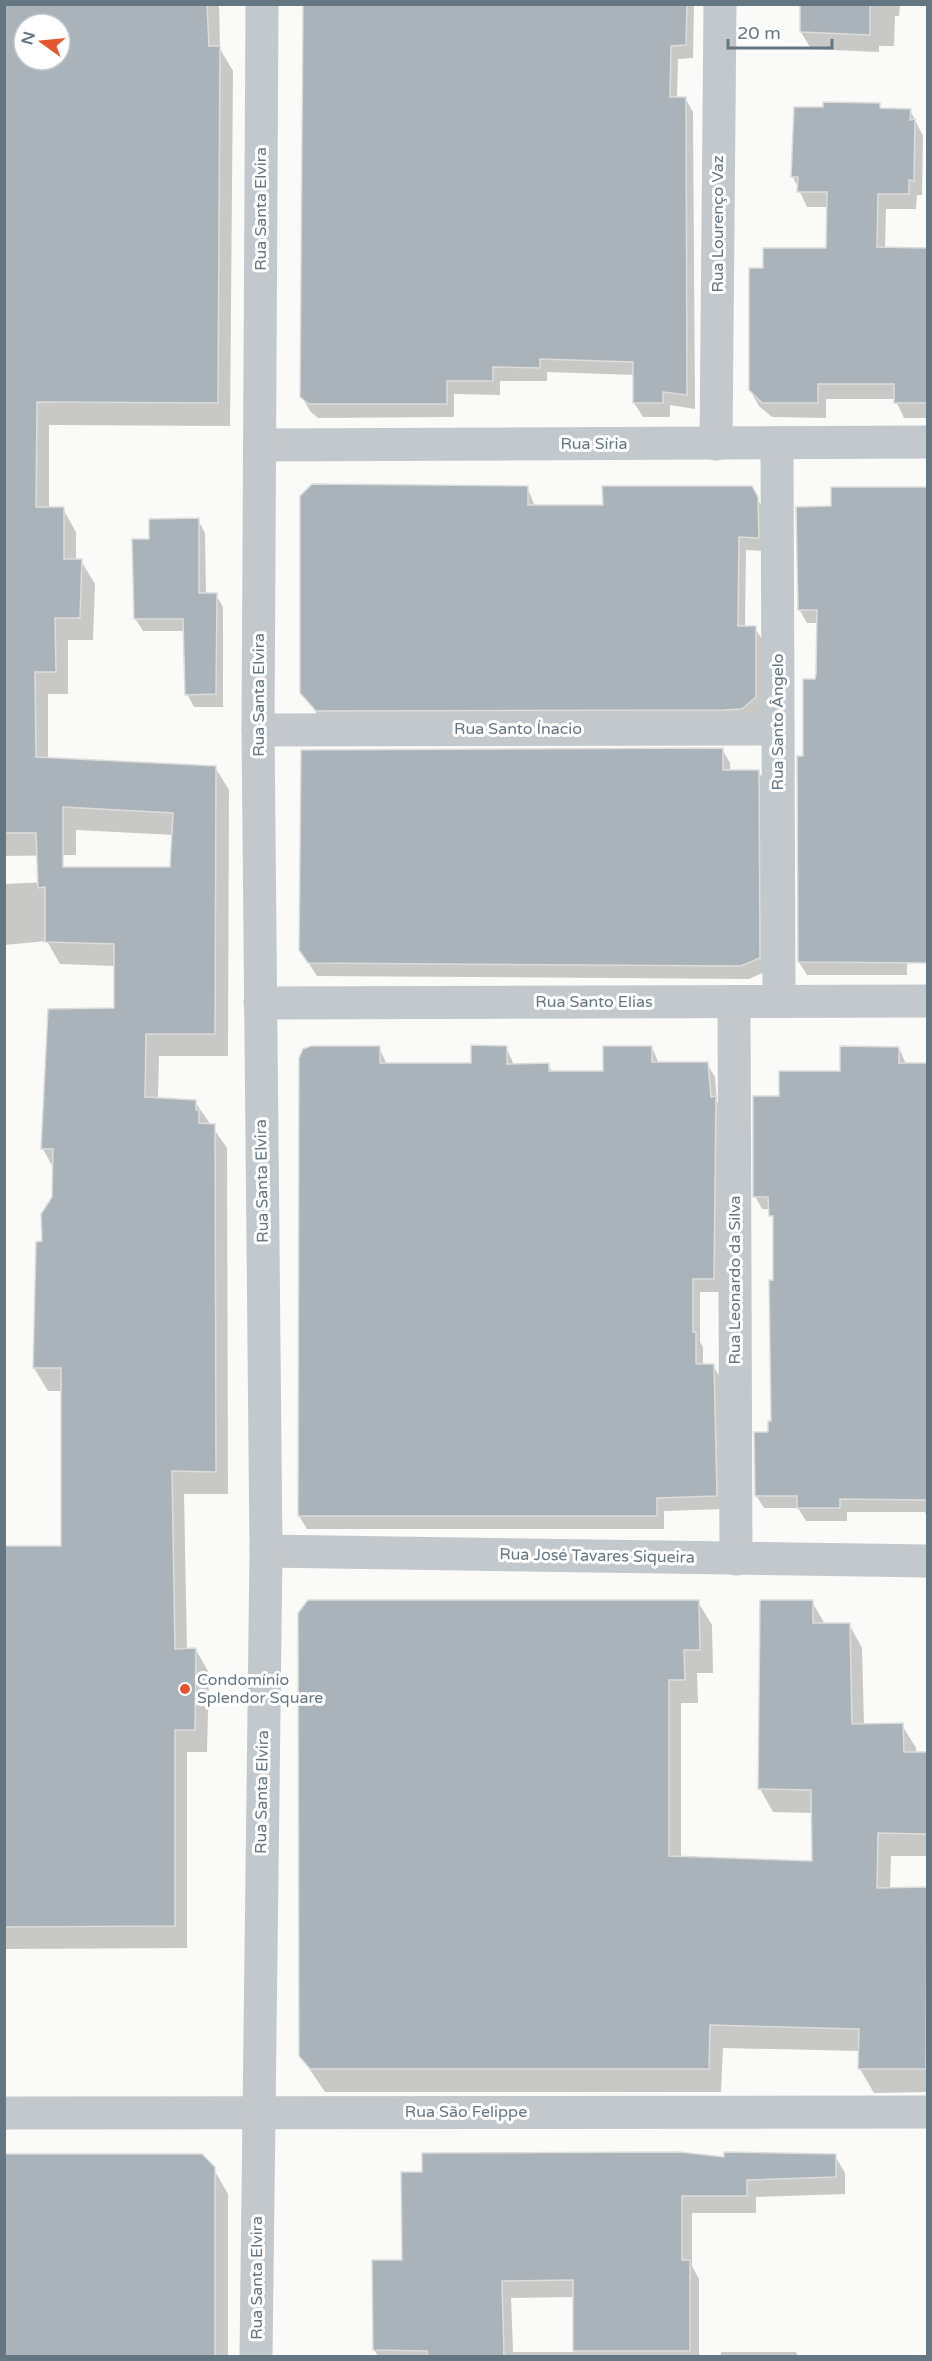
<svg xmlns="http://www.w3.org/2000/svg" width="932" height="2361" font-family="'Varela Round',sans-serif">
	<style>
		.shadow { fill: #0003; fill-rule: evenodd }
		.building { fill: #aab3b9; stroke: #dcdcda; stroke-width: 1.5; fill-rule: evenodd }
		.lines { fill: none; stroke-linecap: round; stroke-linejoin: round }
		.street { stroke: #c3c8cc; stroke-width: 33 }
		.poi-dot { fill: #e4572e; stroke: #fff; stroke-width: 2 }
		.labels { text-anchor: middle; dominant-baseline: central; stroke-width: 6; stroke-linejoin: round; paint-order: stroke }
		.street-label { font-size: 16px; fill: #657683; stroke: #fff }
		.poi-label { font-size: 16px; fill: #657683; stroke: #fff; text-anchor: start }
	</style>
	<rect width="100%" height="100%" fill="#fafaf8"/>
	<!-- shadow -->
	<g class="shadow">
		<path d="M 4,4 L 219,4 L 220,49 L 233,71 L 230,426 L 49,425 L 49,509 L 63,509 L 76,532 L 76,561 L 81,561 L 95,584 L 93,640 L 68,640 L 68,694 L 48,694 L 48,760 L 215,767 L 229,790 L 228,1056 L 159,1056 L 158,1099 L 195,1102 L 227,1148 L 228,1494 L 184,1494 L 187,1650 L 196,1650 L 209,1673 L 207,1752 L 187,1752 L 187,1948 L 4,1949 L 4,1547 L 62,1548 L 62,1391 L 48,1391 L 34,1368 L 44,1243 L 54,1198 L 54,1169 L 43,1149 L 115,1010 L 115,966 L 60,964 L 47,941 L 4,945 L 4,884 L 113,879 L 171,868 L 174,835 L 76,830 L 76,855 L 4,856 ZM 24,24 L 60,24 L 60,60 L 24,60 Z"/>
		<polygon points="304,4 694,4 693,58 678,59 677,99 685,98 693,112 695,409 670,405 670,417 643,417 634,403 635,375 547,372 547,381 500,381 500,395 454,394 454,417 318,418 310,411 302,397"/>
		<polygon points="798,4 900,4 899,16 895,16 894,46 879,46 879,52 811,49 801,32 802,10"/>
		<polygon points="879,105 882,110 910,110 923,136 922,195 917,195 916,209 886,209 885,248 928,248 928,418 904,418 895,399 826,399 826,418 772,417 759,406 750,390 765,269 827,249 828,207 807,207 793,177 824,108"/>
		<polygon points="527,487 535,506 604,506 752,488 765,513 766,551 746,550 745,627 755,628 763,641 763,711 750,722 325,724 301,693"/>
		<polygon points="833,488 928,488 928,858 908,858 907,975 807,975 799,962 799,757 805,757 816,680 818,623 807,623 799,609 833,507"/>
		<polygon points="198,520 205,533 206,595 216,595 223,607 223,707 194,707 187,694 185,631 143,631 135,618"/>
		<polygon points="722,749 730,763 730,772 759,772 766,785 767,971 749,979 317,976 300,950"/>
		<polygon points="379,1047 387,1065 472,1064 506,1047 514,1065 548,1065 553,1073 605,1073 652,1047 659,1064 707,1064 715,1077 717,1102 722,1111 721,1292 700,1292 700,1342 703,1347 703,1365 713,1365 721,1379 724,1509 664,1511 664,1529 307,1529 299,1516"/>
		<polygon points="899,1048 906,1064 928,1065 928,1520 925,1512 847,1512 847,1521 806,1521 798,1508 764,1508 756,1495 773,1423 774,1223 770,1209 762,1209 755,1196 781,1097"/>
		<polygon points="698,1602 712,1625 713,1673 697,1673 698,1703 681,1703 681,1858 813,1862 813,1813 773,1812 760,1789 812,1602 825,1624 849,1624 862,1648 864,1725 902,1725 916,1748 916,1754 928,1753 928,1856 891,1856 890,1889 928,1890 928,2092 874,2093 860,2069 860,2051 723,2048 721,2092 325,2092 300,2055"/>
		<polygon points="4,2156 213,2168 228,2194 228,2356 4,2356"/>
		<path d="M 835,2156 L 845,2173 L 845,2194 L 756,2197 L 756,2213 L 692,2213 L 692,2266 L 699,2279 L 699,2356 L 378,2356 L 374,2350 L 403,2261 L 725,2159 ZM 575,2297 L 575,2352 L 513,2352 L 511,2298 Z"/>
		<polygon points="721,2352 796,2352 798,2356 721,2356"/>
	</g>
	<!-- building -->
	<g class="building">
		<path d="M 4,4 L 207,4 L 209,46 L 220,46 L 218,403 L 37,402 L 36,507 L 64,507 L 64,559 L 82,559 L 80,618 L 55,618 L 56,672 L 35,672 L 36,757 L 216,766 L 215,1034 L 146,1034 L 145,1097 L 196,1100 L 196,1110 L 199,1110 L 199,1123 L 215,1124 L 216,1472 L 172,1471 L 175,1649 L 196,1648 L 195,1730 L 175,1730 L 175,1926 L 4,1927 L 4,1546 L 61,1546 L 61,1368 L 33,1368 L 36,1242 L 42,1241 L 41,1214 L 52,1197 L 53,1149 L 41,1149 L 48,1009 L 114,1008 L 114,944 L 45,942 L 45,887 L 38,888 L 36,833 L 4,833 ZM 24,24 L 60,24 L 60,60 L 24,60 ZM 63,807 L 173,813 L 170,867 L 63,867 Z"/>
		<polygon points="303,4 687,4 686,45 671,46 670,97 686,97 687,395 663,392 663,403 633,403 633,362 540,359 540,368 493,367 493,381 447,381 447,404 309,404 300,397"/>
		<polygon points="800,4 870,4 870,35 800,32"/>
		<polygon points="823,102 880,103 880,108 911,109 910,120 915,119 914,181 909,180 909,194 878,194 877,247 927,248 927,403 894,403 894,384 818,384 818,403 762,403 749,390 749,268 763,268 763,248 826,248 827,192 797,192 798,177 791,177 794,107 823,107"/>
		<polygon points="312,484 528,486 528,505 603,505 602,486 752,486 758,497 759,538 739,537 738,626 756,626 756,697 742,709 724,710 316,711 300,693 300,496"/>
		<polygon points="831,487 927,487 927,963 798,962 797,756 803,756 803,679 815,679 816,674 817,610 798,610 796,507 831,506"/>
		<polygon points="199,518 199,593 217,593 216,694 185,695 183,619 134,619 132,539 149,539 149,519"/>
		<polygon points="723,748 723,770 759,770 760,958 741,966 308,963 299,950 301,750"/>
		<polygon points="471,1045 507,1046 507,1064 549,1063 549,1071 603,1071 603,1046 652,1046 652,1062 708,1062 711,1097 716,1096 714,1279 693,1279 693,1332 696,1332 696,1364 714,1364 717,1496 657,1498 657,1516 298,1516 299,1058 303,1049 311,1046 380,1046 380,1063 471,1063"/>
		<polygon points="840,1046 899,1047 899,1063 927,1063 927,1500 840,1499 840,1508 797,1508 797,1496 755,1496 754,1432 768,1432 768,1421 771,1421 769,1280 773,1280 773,1216 769,1216 768,1197 753,1197 753,1096 779,1096 779,1071 840,1071"/>
		<polygon points="308,1600 699,1600 700,1650 684,1650 685,1680 669,1680 669,1856 812,1861 811,1790 758,1789 760,1600 813,1600 813,1623 850,1623 852,1724 903,1723 904,1752 927,1752 927,1834 878,1833 877,1888 927,1887 926,2069 858,2069 859,2029 710,2025 709,2069 310,2069 299,2056 298,1613"/>
		<polygon points="679,2152 724,2157 724,2152 836,2154 836,2177 747,2180 747,2196 682,2196 682,2260 690,2260 690,2351 573,2351 573,2280 502,2281 504,2356 427,2356 427,2351 373,2350 372,2260 402,2260 401,2172 422,2172 422,2153"/>
		<polygon points="4,2154 202,2154 215,2167 215,2356 4,2356"/>
	</g>
	<g class="lines">
		<!-- street -->
		<g class="street">
			<polyline points="777,443 779,1001"/>
			<polyline points="716,444 720,4"/>
			<polyline points="261,445 928,442"/>
			<polyline points="258,730 778,729"/>
			<polyline points="734,1002 736,1559"/>
			<polyline points="260,1003 928,1001"/>
			<polyline points="266,1551 928,1561"/>
			<polyline points="4,2113 928,2112"/>
			<polyline points="256,2356 266,1551 258,730 262,4"/>
		</g>
	</g>
	<!-- markers -->
	<circle class="poi-dot" cx="185" cy="1689" r="6"/>
	<g class="labels">
		<!-- street labels -->
		<g class="street-label">
			<text transform="translate(261 209) rotate(-90)">Rua Santa Elvira</text>
			<text transform="translate(718 224) rotate(-90)">Rua Lourenço Vaz</text>
			<text x="594" y="444">Rua Síria</text>
			<text transform="translate(259 695) rotate(-90)">Rua Santa Elvira</text>
			<text transform="translate(778 722) rotate(-90)">Rua Santo Ângelo</text>
			<text x="518" y="729">Rua Santo Ínacio</text>
			<text x="594" y="1002">Rua Santo Elias</text>
			<text transform="translate(262 1181) rotate(-91)">Rua Santa Elvira</text>
			<text transform="translate(735 1280) rotate(-90)">Rua Leonardo da Silva</text>
			<text transform="translate(597 1556) rotate(1)">Rua José Tavares Siqueira</text>
			<text transform="translate(262 1792) rotate(-89)">Rua Santa Elvira</text>
			<text x="466" y="2112">Rua São Felippe</text>
			<text transform="translate(257 2278) rotate(-90)">Rua Santa Elvira</text>
		</g>
		<!-- poi labels -->
		<g class="poi-label">
			<text x="197" y="1680">Condomínio<tspan x="197" dy="18">Splendor Square</tspan></text>
		</g>
	</g>
	<!-- border -->
	<rect width="932" height="2361" fill="none" stroke="#657683" stroke-width="12"/>
	<!-- north arrow -->
	<g transform="translate(42 42) rotate(285)"><circle r="28" fill="#ffffff" stroke="#c1c8cd" stroke-width="1.5"/>
	<path d="M0-4.5L10 22L0 15L-10 22Z" fill="#e4572e"/>
	<text y="-9" font-size="16" font-weight="bold" text-anchor="middle" fill="#657683">N</text>
	</g>
	<!-- scale -->
	<path d="M728 39v9h104v-9" fill="none" stroke="#657683" stroke-width="3"/>
	<text x="737" y="39" font-size="18" fill="#657683" stroke="#ffffff" stroke-width="4.5" paint-order="stroke">20 m</text>
</svg>
